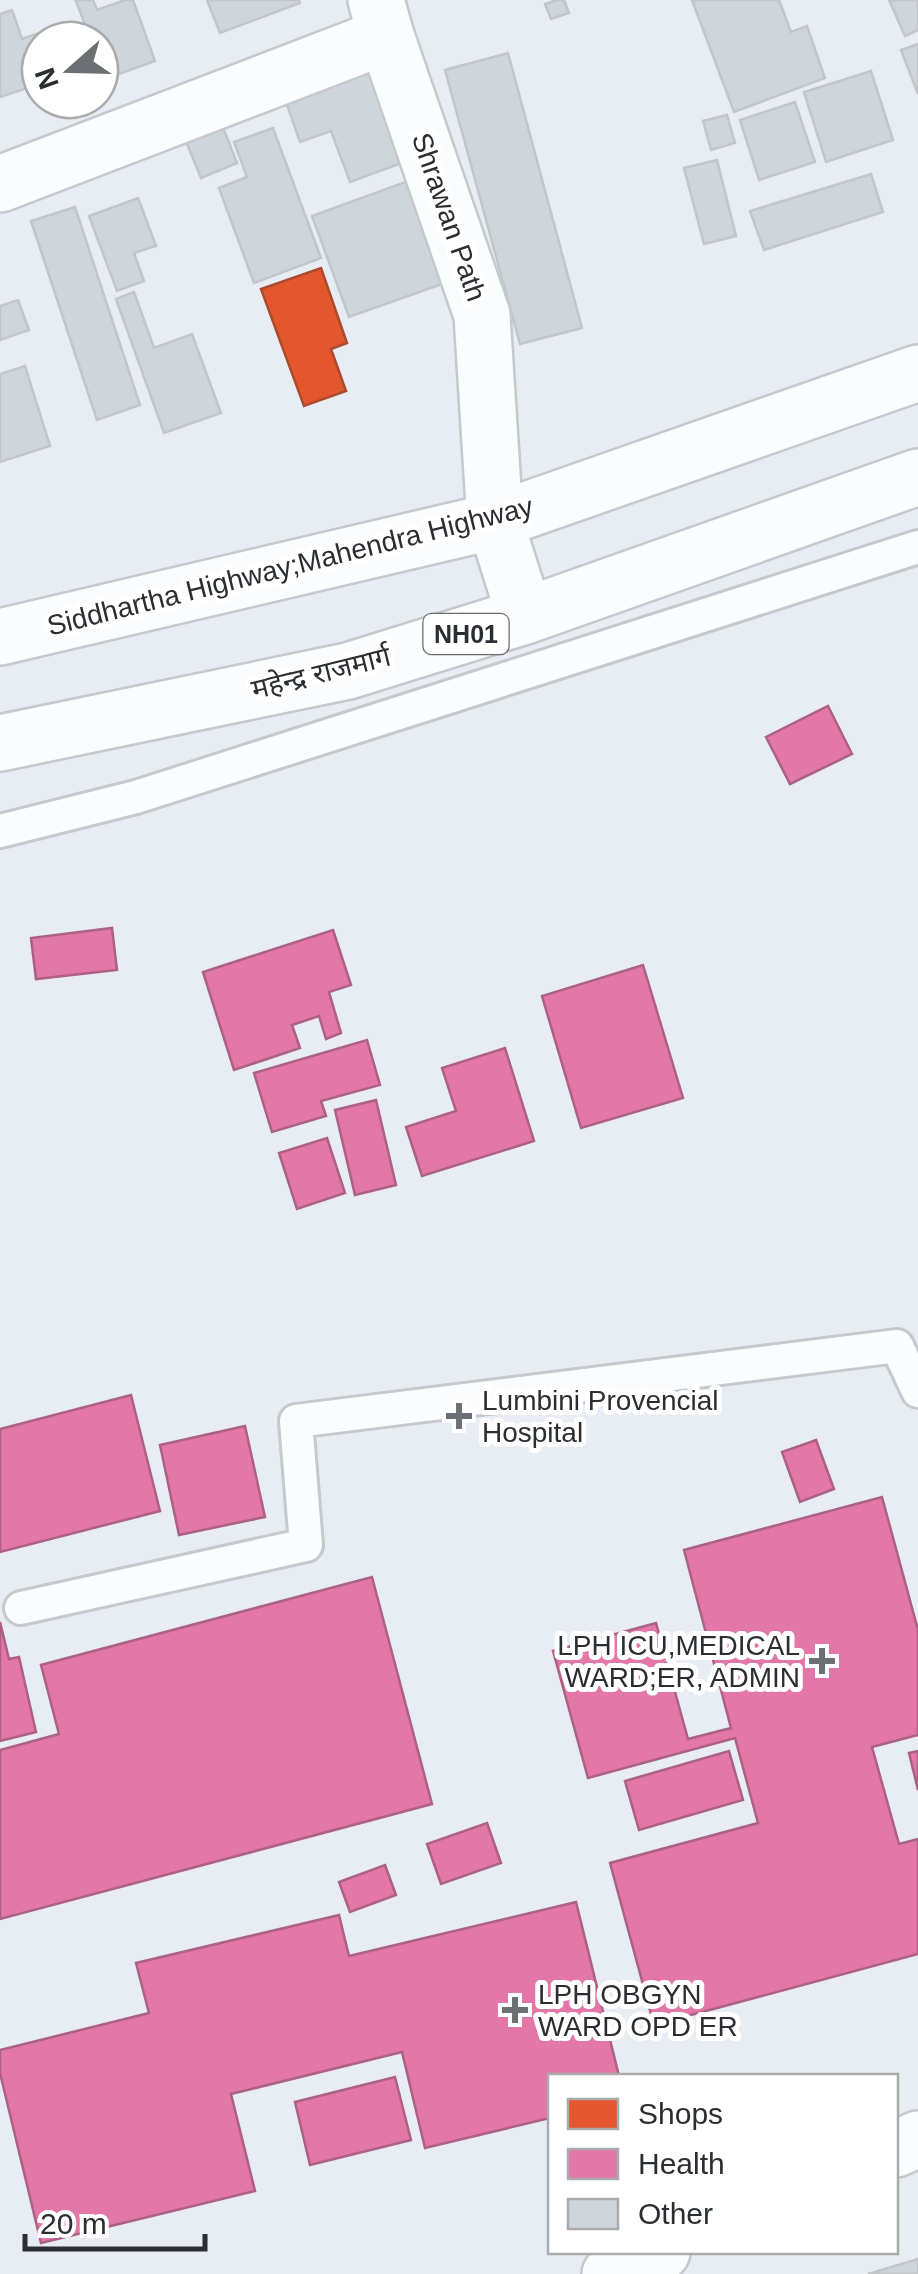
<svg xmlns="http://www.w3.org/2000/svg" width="918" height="2274" font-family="Arial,'Noto Sans Devanagari',sans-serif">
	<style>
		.shops { fill: #e4572e; stroke: #ac4a2f; stroke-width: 2.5 }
		.health { fill: #e377a8; stroke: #ac6184; stroke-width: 2.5 }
		.building { fill: #ced5db; stroke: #c2c6c9; stroke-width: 2.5 }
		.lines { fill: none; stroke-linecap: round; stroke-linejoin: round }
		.lane-casing { stroke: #c5c8cc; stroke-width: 38 }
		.street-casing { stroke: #c5c8cc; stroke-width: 60 }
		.secondary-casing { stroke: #c5c8cc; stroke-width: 60 }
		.highway-casing { stroke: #c5c8cc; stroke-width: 60 }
		.lane { stroke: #fbfcfd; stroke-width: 32 }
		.street { stroke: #fbfcfd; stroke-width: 55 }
		.secondary { stroke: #fbfcfd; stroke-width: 55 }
		.highway { stroke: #fbfcfd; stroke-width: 55 }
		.poi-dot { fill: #6c7075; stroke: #fff; stroke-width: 4 }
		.labels { text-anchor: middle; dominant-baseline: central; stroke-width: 10; stroke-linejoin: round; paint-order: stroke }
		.shield { fill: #fff; stroke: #6a6c6f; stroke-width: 2.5 }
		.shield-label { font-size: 25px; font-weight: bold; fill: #2a2d31 }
		.street-label { font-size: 28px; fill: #2a2d31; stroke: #fff }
		.poi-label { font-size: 28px; fill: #2a2d31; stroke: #fff; text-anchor: start }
	</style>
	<rect width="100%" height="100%" fill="#e7edf2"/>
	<!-- shops -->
	<polygon class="shops" points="321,268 347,343 331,349 346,391 304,406 261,289"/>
	<!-- health -->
	<g class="health">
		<polygon points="828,706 852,754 790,784 766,737"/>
		<polygon points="112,928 117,970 36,979 31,938"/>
		<polygon points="333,930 351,985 329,992 341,1033 326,1039 319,1016 292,1025 300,1048 234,1070 203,972"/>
		<polygon points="643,965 683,1098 581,1128 542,996"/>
		<polygon points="367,1040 380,1085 321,1101 326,1116 272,1132 254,1073"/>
		<polygon points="505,1048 534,1141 422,1176 406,1127 456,1111 442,1068"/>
		<polygon points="376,1100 396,1185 355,1195 335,1110"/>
		<polygon points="327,1138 345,1193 297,1209 279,1153"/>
		<polygon points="131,1395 160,1511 0,1552 0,1429"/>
		<polygon points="245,1426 265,1517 179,1535 160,1445"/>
		<polygon points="816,1440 834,1489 800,1502 782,1452"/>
		<polygon points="882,1497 918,1630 918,1735 872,1747 899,1844 918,1839 918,1954 654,2025 610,1863 758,1823 735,1738 588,1778 553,1651 656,1623 688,1739 731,1728 684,1550"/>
		<polygon points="372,1577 432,1804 0,1919 0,1750 59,1734 41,1665"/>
		<polygon points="0,1622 9,1659 19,1657 36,1732 0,1741"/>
		<polygon points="729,1751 743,1800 639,1830 625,1781"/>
		<polygon points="918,1751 918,1790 909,1753"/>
		<polygon points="487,1823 501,1863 441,1884 427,1844"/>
		<polygon points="385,1865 396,1895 350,1912 339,1882"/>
		<polygon points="576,1902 619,2076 550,2076 550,2118 425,2148 402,2052 231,2094 255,2191 41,2243 0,2073 0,2050 149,2013 136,1963 339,1915 349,1956"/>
		<polygon points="395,2077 411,2140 310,2165 295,2102"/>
	</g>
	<!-- building -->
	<g class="building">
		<polygon points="80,0 93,0 97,10 125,0 133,0 155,61 105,79 100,66 100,40 91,40 76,1"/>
		<polygon points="207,0 299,0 300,3 220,33"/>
		<polygon points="557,0 564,0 569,13 551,19 545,4"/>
		<polygon points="692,0 779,0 791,32 807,26 825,78 734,112"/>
		<polygon points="889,0 918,0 918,30 905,36"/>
		<polygon points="12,10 22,39 48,30 52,40 40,40 40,84 0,97 0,14"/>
		<polygon points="918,44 918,94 901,50"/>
		<polygon points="508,53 582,328 520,344 445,70"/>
		<polygon points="376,66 410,160 350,182 331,131 300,142 285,99"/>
		<polygon points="871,71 893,140 826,162 804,92"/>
		<polygon points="795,102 815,162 759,180 740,120"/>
		<polygon points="727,115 735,143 711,150 703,121"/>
		<polygon points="222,125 237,163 201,178 185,139"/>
		<polygon points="273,128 321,258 254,283 219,188 247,177 234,142"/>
		<polygon points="717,160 736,236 704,244 684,168"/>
		<polygon points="871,174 883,212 764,250 750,211"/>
		<polygon points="408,181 445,283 349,317 312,216"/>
		<polygon points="138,198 156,246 134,253 144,281 117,291 89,216"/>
		<polygon points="75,207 140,405 97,420 31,221"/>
		<polygon points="134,292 154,348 192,334 221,413 164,433 116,299"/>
		<polygon points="18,300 29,330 0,340 0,306"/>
		<polygon points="25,366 50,446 0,462 0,374"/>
		<polygon points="918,2259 918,2274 868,2274"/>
	</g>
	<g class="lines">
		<!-- lane casing -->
		<g class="lane-casing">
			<g id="lane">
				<polyline points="0,831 136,797 918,547"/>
				<polyline points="21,1608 306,1545 296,1421 897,1346 918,1391"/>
			</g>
		</g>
		<!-- street casing -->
		<g class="street-casing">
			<polyline id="street" points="0,184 386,36"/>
		</g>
		<!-- secondary casing -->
		<g class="secondary-casing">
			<g id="secondary">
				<polyline points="376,0 386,36 482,315 495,521 525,616"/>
				<polyline points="896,2149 918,2139"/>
				<polyline points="610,2274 662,2252"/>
			</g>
		</g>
		<!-- highway casing -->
		<g class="highway-casing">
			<g id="highway">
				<polyline points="0,637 495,521 918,373"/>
				<polyline points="0,743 348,671 525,616 918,477"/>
			</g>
		</g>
		<!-- lane -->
		<use href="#lane" class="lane"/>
		<!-- street -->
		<use href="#street" class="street"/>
		<!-- secondary -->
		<use href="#secondary" class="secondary"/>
		<!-- highway -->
		<use href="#highway" class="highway"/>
	</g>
	<!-- markers -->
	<g class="poi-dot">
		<path d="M454 1401h10v10h10v10h-10v10h-10v-10h-10v-10h10z"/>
		<path d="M817 1646h10v10h10v10h-10v10h-10v-10h-10v-10h10z"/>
		<path d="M510 1995h10v10h10v10h-10v10h-10v-10h-10v-10h10z"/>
	</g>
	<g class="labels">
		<!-- shield labels -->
		<rect class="shield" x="423.5" y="614" width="85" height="40" rx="8"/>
		<g class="shield-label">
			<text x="466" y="634">NH01</text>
		</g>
		<!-- street labels -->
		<g class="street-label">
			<text transform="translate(449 217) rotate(71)">Shrawan Path</text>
			<text transform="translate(290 566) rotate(-14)">Siddhartha Highway;Mahendra Highway</text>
			<text transform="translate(321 673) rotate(-14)">महेन्द्र राजमार्ग</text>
		</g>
		<!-- poi labels -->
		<g class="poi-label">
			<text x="482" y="1400">Lumbini Provencial<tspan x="482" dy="32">Hospital</tspan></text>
			<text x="800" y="1645" text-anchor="end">LPH ICU,MEDICAL<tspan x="800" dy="32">WARD;ER, ADMIN</tspan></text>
			<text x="538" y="1994">LPH OBGYN<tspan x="538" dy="32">WARD OPD ER</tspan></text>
		</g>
	</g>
	<!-- legend -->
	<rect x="548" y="2074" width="350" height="180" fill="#ffffff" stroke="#aaabad" stroke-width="2.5"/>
	<rect x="568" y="2099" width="50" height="30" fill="#e4572e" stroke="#aaabad" stroke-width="2.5"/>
	<text x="638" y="2124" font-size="30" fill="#2a2d31">Shops</text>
	<rect x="568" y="2149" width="50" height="30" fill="#e377a8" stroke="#aaabad" stroke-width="2.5"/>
	<text x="638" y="2174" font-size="30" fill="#2a2d31">Health</text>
	<rect x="568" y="2199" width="50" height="30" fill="#ced5db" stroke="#aaabad" stroke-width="2.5"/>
	<text x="638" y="2224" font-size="30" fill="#2a2d31">Other</text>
	<!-- north arrow -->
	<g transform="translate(70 70) rotate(250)"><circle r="48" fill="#ffffff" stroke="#aaabad" stroke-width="2.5"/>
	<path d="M0-8L18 38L0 25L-18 38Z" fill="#6c7075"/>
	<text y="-15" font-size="28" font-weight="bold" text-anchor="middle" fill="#2a2d31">N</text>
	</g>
	<!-- scale -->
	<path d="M25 2234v15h180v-15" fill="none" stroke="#2a2d31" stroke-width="5"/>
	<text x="40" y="2234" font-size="30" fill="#2a2d31" stroke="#ffffff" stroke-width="8" paint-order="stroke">20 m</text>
</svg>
